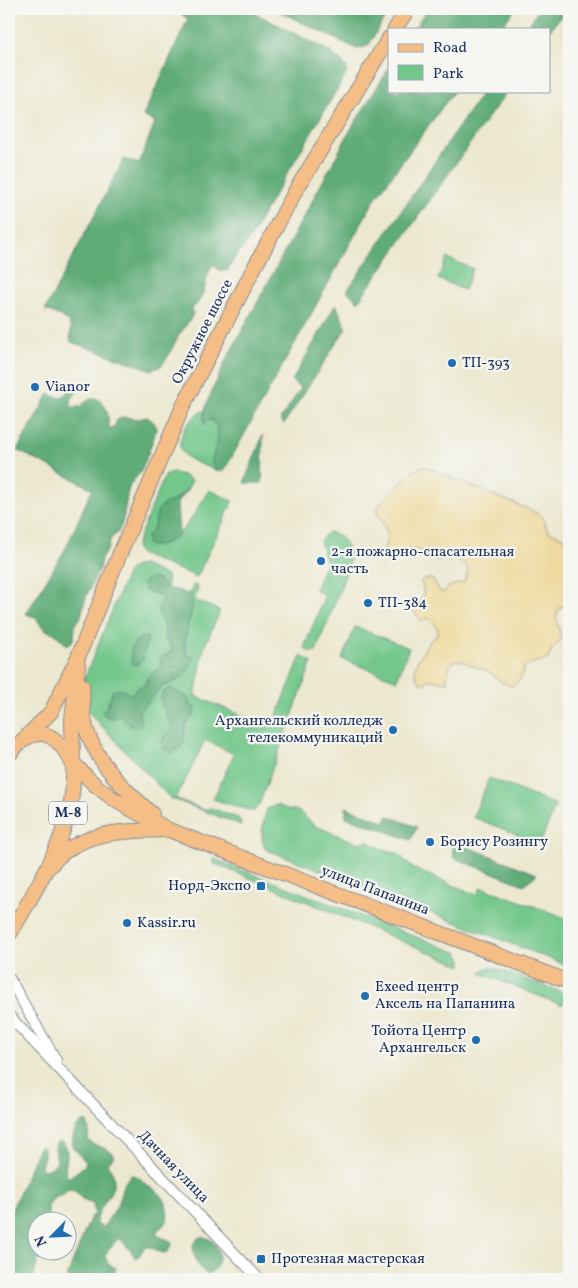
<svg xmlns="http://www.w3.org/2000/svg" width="578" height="1288" font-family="Vollkorn,serif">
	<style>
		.green { fill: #73c78b; stroke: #477b74; fill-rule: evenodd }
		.forest { fill: #5eac77; stroke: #3c6e6a }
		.sand { fill: #eeda9e; stroke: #84847e }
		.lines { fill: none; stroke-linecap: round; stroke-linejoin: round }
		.minor-casing { stroke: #848c96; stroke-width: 12 }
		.major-casing { stroke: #848c96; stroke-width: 16 }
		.minor { stroke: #fff; stroke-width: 10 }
		.major { stroke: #f6be87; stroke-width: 14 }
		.poi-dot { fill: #1f6fb2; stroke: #f6f6f2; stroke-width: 2 }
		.labels { text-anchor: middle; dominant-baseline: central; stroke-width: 4.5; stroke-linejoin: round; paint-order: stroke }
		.shield { fill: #f6f6f2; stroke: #5d6b8a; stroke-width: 1 }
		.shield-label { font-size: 14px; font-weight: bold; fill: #1b2f5e }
		.street-label { font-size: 15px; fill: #1b2f5e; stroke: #f6f6f2 }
		.poi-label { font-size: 15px; fill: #1b2f5e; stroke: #f6f6f2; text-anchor: start }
	</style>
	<rect width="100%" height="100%" fill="#f6f6f2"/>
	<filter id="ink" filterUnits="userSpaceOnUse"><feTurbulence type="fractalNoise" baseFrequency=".02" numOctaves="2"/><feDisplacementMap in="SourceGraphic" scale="10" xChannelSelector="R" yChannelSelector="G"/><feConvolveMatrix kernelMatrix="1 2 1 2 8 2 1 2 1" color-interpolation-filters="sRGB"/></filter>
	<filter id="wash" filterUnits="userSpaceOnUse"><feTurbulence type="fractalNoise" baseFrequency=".0096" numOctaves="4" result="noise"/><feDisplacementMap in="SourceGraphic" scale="20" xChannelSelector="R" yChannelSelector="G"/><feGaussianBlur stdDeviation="1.12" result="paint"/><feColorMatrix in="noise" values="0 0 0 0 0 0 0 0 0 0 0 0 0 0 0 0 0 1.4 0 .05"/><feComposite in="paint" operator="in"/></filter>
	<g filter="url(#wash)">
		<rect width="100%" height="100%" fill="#ece8cf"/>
		<!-- green -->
		<g class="green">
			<polygon points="447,258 473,269 464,290 438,279"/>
			<path d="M 205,410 L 203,419 L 207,421 L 212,420 C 229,438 205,454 216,470 C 197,463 171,457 183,432 C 189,421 193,416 205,410 Z"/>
			<path d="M 172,472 L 183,475 L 192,481 C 184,496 172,502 158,510 L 153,530 L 147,536 L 150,546 C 180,547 195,511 209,490 L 233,501 L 197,577 L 142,555 L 138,552 L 136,545 L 163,480 L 167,474 Z"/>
			<path d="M 328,532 C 341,535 348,543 350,556 C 351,564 321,638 316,651 L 310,652 L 304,648 L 325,595 L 315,590 L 326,563 L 320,541 Z"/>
			<path d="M 143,565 L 167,576 L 168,589 L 157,579 L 149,579 L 157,594 L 162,598 L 158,609 L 159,613 L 165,629 L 165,638 L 172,648 L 171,652 L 160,661 C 163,671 154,670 149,676 C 145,682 150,679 145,684 C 141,688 135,689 131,694 L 128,694 L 108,702 L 108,705 L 103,713 L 112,718 L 120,716 L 128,723 L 141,723 L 139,713 C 145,701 157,697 161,686 C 177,683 180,679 190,667 L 185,647 L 185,633 L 191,612 L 191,594 L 193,585 L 198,587 L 195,600 L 220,611 L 204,648 L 195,696 L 272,728 L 301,656 L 312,662 L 259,805 L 254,811 L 252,811 L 213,799 L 234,754 L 205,740 L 183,785 L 175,798 L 204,810 L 211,808 L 238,818 L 240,820 L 241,825 L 170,798 L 76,699 L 127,574 L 133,567 ZM 147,636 L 148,640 L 143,653 L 143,660 L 135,665 L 131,653 L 136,640 ZM 179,693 C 191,698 190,710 189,721 L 186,723 C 183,735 186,738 178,750 L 161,742 L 165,735 L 173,726 L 166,716 Z"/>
			<polygon points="355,627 409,648 397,680 342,659"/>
			<polygon points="489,778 556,805 540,844 473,817"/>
			<path d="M 277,805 L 290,810 L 295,810 L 300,812 L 315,826 L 358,843 L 367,841 L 381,848 L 397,853 L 414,869 L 477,895 L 481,887 L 569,919 L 569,966 L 265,849 C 259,835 263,823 267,809 Z"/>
			<polygon points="214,859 458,953 462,959 462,966 213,863"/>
			<polygon points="486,968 495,968 561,992 565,999 562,1005 480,973"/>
		</g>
		<!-- forest -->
		<g class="forest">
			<path d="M 174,9 L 247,9 L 329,51 L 346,66 L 347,73 L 259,221 C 253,240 236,253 227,271 L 219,270 L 214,264 C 202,277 208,298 192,308 L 193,313 L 191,318 L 179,335 L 167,358 L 161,366 L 152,370 L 71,342 C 69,336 72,331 70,325 C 67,317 53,313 45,310 L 124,159 L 139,164 L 155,122 L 143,116 L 188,19 Z"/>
			<polygon points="274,9 390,9 368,46 357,49"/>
			<polygon points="427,9 515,9 500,29 414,29"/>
			<polygon points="539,9 566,9 549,32 549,29 526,29"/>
			<path d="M 389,68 L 389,91 L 454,91 L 375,199 L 224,471 L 218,471 C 200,460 230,440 212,420 L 209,420 L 205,424 L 203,423 C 204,401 217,384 224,364 L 351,129 Z"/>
			<polygon points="483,91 507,91 358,302 347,291"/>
			<polygon points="336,304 346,328 284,424 280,420 301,388 292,381"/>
			<path d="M 76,381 L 80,384 L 80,386 L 71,400 L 71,405 L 72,407 L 80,407 L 88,400 L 96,398 C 110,406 107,415 109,428 L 114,427 L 117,420 L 123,417 L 139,419 L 147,417 C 152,420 156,423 156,429 C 157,431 142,470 140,473 C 136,478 132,481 129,488 C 124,503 126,531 111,538 L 108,549 L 101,559 L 99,570 L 86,597 L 80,619 L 75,624 C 74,632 76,642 67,645 L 54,633 L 45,630 L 35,617 L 26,614 L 66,548 L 92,489 L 17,450 L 49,394 C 52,394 54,397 56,397 C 65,400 69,389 71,383 Z"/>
			<polygon points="263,435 262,483 244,483"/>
			<path d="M 188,489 L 177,503 L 179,535 C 169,540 158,550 147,544 L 147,536 L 153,530 L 158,510 L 164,504 L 176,500 Z"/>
			<path d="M 152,578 L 157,579 L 168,589 C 176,587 183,595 191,593 C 192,599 193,606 191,612 C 189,627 181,639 187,655 L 194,657 C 190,675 178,682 161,686 C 157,697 145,701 139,713 L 141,723 L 139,726 L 131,726 L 120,716 L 112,718 L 105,716 L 102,713 L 108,705 L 112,692 C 118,687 123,689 128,694 L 131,694 L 136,689 L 146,683 L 149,676 L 160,669 L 162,665 L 160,657 L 171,652 L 172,648 L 165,638 L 165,629 L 159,613 L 158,609 L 162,598 L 160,595 L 146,591 L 143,584 L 145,581 Z"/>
			<path d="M 147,636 C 149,643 143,652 143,659 L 138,664 L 134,665 C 127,648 132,643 147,636 Z"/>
			<path d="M 169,688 L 186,696 L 188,698 L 190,705 L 195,708 L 194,715 L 186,723 C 183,737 188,745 172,753 L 162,747 C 161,736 169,734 173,727 C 168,715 158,706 162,693 Z"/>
			<polygon points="346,807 385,822 388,816 417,827 411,840 346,817"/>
			<polygon points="452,841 537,874 524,885 454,858"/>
			<path d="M 83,1122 L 87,1122 L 89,1129 L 88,1140 C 96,1148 106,1146 113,1154 L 113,1158 L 107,1163 C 109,1167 112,1170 113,1174 C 119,1193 95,1206 97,1224 L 103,1228 L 118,1204 L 123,1186 L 128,1178 L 131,1175 C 139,1175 142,1181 148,1186 C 151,1188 155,1189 158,1192 C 167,1198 169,1212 167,1222 L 156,1232 L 158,1236 L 171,1241 L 172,1245 L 167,1252 L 163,1253 C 150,1249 148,1240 139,1256 L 135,1258 C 133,1251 126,1247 122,1240 L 118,1239 L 108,1250 L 105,1256 L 108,1264 L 116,1268 L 112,1279 L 66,1279 L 91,1216 L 95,1216 L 93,1203 L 82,1199 L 76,1192 L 69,1189 L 64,1194 L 53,1199 L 48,1205 L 49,1220 L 38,1220 L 38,1250 L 46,1251 L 39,1257 L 33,1279 L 9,1279 L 9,1216 L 38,1149 L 41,1146 C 48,1152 43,1159 41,1166 L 43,1170 C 50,1169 54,1166 57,1161 L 55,1148 L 56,1143 L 60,1141 L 64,1143 C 71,1157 63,1164 66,1176 L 70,1177 L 84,1166 L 86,1162 L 72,1146 C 73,1137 73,1127 83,1122 Z"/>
			<path d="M 199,1237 C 220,1235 227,1266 208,1274 C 197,1269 194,1257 193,1245 Z"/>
		</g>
		<!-- sand -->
		<path class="sand" d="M 423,466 L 535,512 L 543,518 L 548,531 L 569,540 L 569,603 L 560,608 L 556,616 L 561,638 L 559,642 L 552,649 L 548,659 L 533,663 L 524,667 C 522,676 520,683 512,686 C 501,684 495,675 485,670 C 481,668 477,668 473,666 C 470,665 466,662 463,661 C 449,657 447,673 447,682 L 430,680 L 421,684 C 411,672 415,664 423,652 C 425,649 426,645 429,642 C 431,640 433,639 435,637 C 442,629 433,622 427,618 L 422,621 C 416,616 410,607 409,600 L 419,602 C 426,596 423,589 421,581 L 423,579 L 432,579 L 436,584 L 439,591 L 444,592 L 448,587 L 464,582 L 468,571 C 464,553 443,563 431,559 C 424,556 421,550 413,550 C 404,550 399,555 391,556 L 383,551 L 386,544 L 387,532 L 376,510 L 377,507 L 412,472 Z"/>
	</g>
	<g filter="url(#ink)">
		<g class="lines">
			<!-- minor casing -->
			<g class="minor-casing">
				<g id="minor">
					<polyline points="9,978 56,1060"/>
					<polyline points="9,1016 259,1279"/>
				</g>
			</g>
			<!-- major casing -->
			<g class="major-casing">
				<g id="major">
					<polyline points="395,29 408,9"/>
					<polyline points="78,665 72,720 73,763 95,785 116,801 169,830 569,982"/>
					<path d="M 82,685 C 83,698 82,714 86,728 C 97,764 124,789 152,814"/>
					<polyline points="23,740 51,712 78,657 121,551 184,404 253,270 296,190 389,38"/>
					<path d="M 9,755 C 17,744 30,730 47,735 C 53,737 58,742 62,747 C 65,751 70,757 72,763 C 74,767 73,773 73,778 C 74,829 35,892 9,935"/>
					<path d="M 50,866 C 81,829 125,831 168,830"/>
				</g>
			</g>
			<!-- minor -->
			<use href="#minor" class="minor"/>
			<!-- major -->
			<use href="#major" class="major"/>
		</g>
	</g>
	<!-- markers -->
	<g class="poi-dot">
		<circle cx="452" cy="363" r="5"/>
		<circle cx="35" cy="387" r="5"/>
		<circle cx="321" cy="561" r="5"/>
		<circle cx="368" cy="603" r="5"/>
		<circle cx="393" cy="730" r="5"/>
		<circle cx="430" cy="842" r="5"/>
		<rect x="256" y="881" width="10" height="10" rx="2.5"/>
		<circle cx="127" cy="923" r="5"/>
		<circle cx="365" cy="996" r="5"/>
		<circle cx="476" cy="1040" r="5"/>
		<rect x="256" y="1254" width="10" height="10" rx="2.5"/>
	</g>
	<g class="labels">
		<!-- shield labels -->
		<rect class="shield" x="49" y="801.5" width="38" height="23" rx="4"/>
		<g class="shield-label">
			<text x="68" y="813">М-8</text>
		</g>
		<!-- street labels -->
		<g class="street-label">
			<text transform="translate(203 332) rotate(-63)">Окружное шоссе</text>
			<text transform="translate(375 891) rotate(21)">улица Папанина</text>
			<text transform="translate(173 1167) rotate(46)">Дачная улица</text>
		</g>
		<!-- poi labels -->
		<g class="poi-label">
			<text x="462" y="363">ТП-393</text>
			<text x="45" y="387">Vianor</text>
			<text x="331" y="552">2-я пожарно-спасательная<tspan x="331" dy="17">часть</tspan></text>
			<text x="378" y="603">ТП-384</text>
			<text x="383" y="721" text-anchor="end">Архангельский колледж<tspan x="383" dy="17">телекоммуникаций</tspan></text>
			<text x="440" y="842">Борису Розингу</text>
			<text x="251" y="886" text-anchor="end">Норд-Экспо</text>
			<text x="137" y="923">Kassir.ru</text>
			<text x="375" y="987">Exeed центр<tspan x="375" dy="17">Аксель на Папанина</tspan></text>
			<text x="466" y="1031" text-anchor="end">Тойота Центр<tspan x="466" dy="17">Архангельск</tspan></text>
			<text x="271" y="1259">Протезная мастерская</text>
		</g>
	</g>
	<!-- margin -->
	<rect width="578" height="1288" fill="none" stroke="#f6f6f2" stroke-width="30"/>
	<!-- legend -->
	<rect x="388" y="28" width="162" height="65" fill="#f6f6f2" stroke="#9ea6b7"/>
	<rect x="398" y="44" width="25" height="8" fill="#f6be87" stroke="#9ea6b7"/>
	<text x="433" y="52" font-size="15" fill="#1b2f5e">Road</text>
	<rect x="398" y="65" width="25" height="15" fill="#73c78b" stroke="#9ea6b7"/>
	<text x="433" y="78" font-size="15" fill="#1b2f5e">Park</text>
	<!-- north arrow -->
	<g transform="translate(52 1236) rotate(246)"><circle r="24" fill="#f6f6f2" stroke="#9ea6b7"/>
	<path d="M0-4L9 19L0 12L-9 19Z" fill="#1f6fb2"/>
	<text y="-8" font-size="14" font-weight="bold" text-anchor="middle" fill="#1b2f5e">N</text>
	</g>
</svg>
